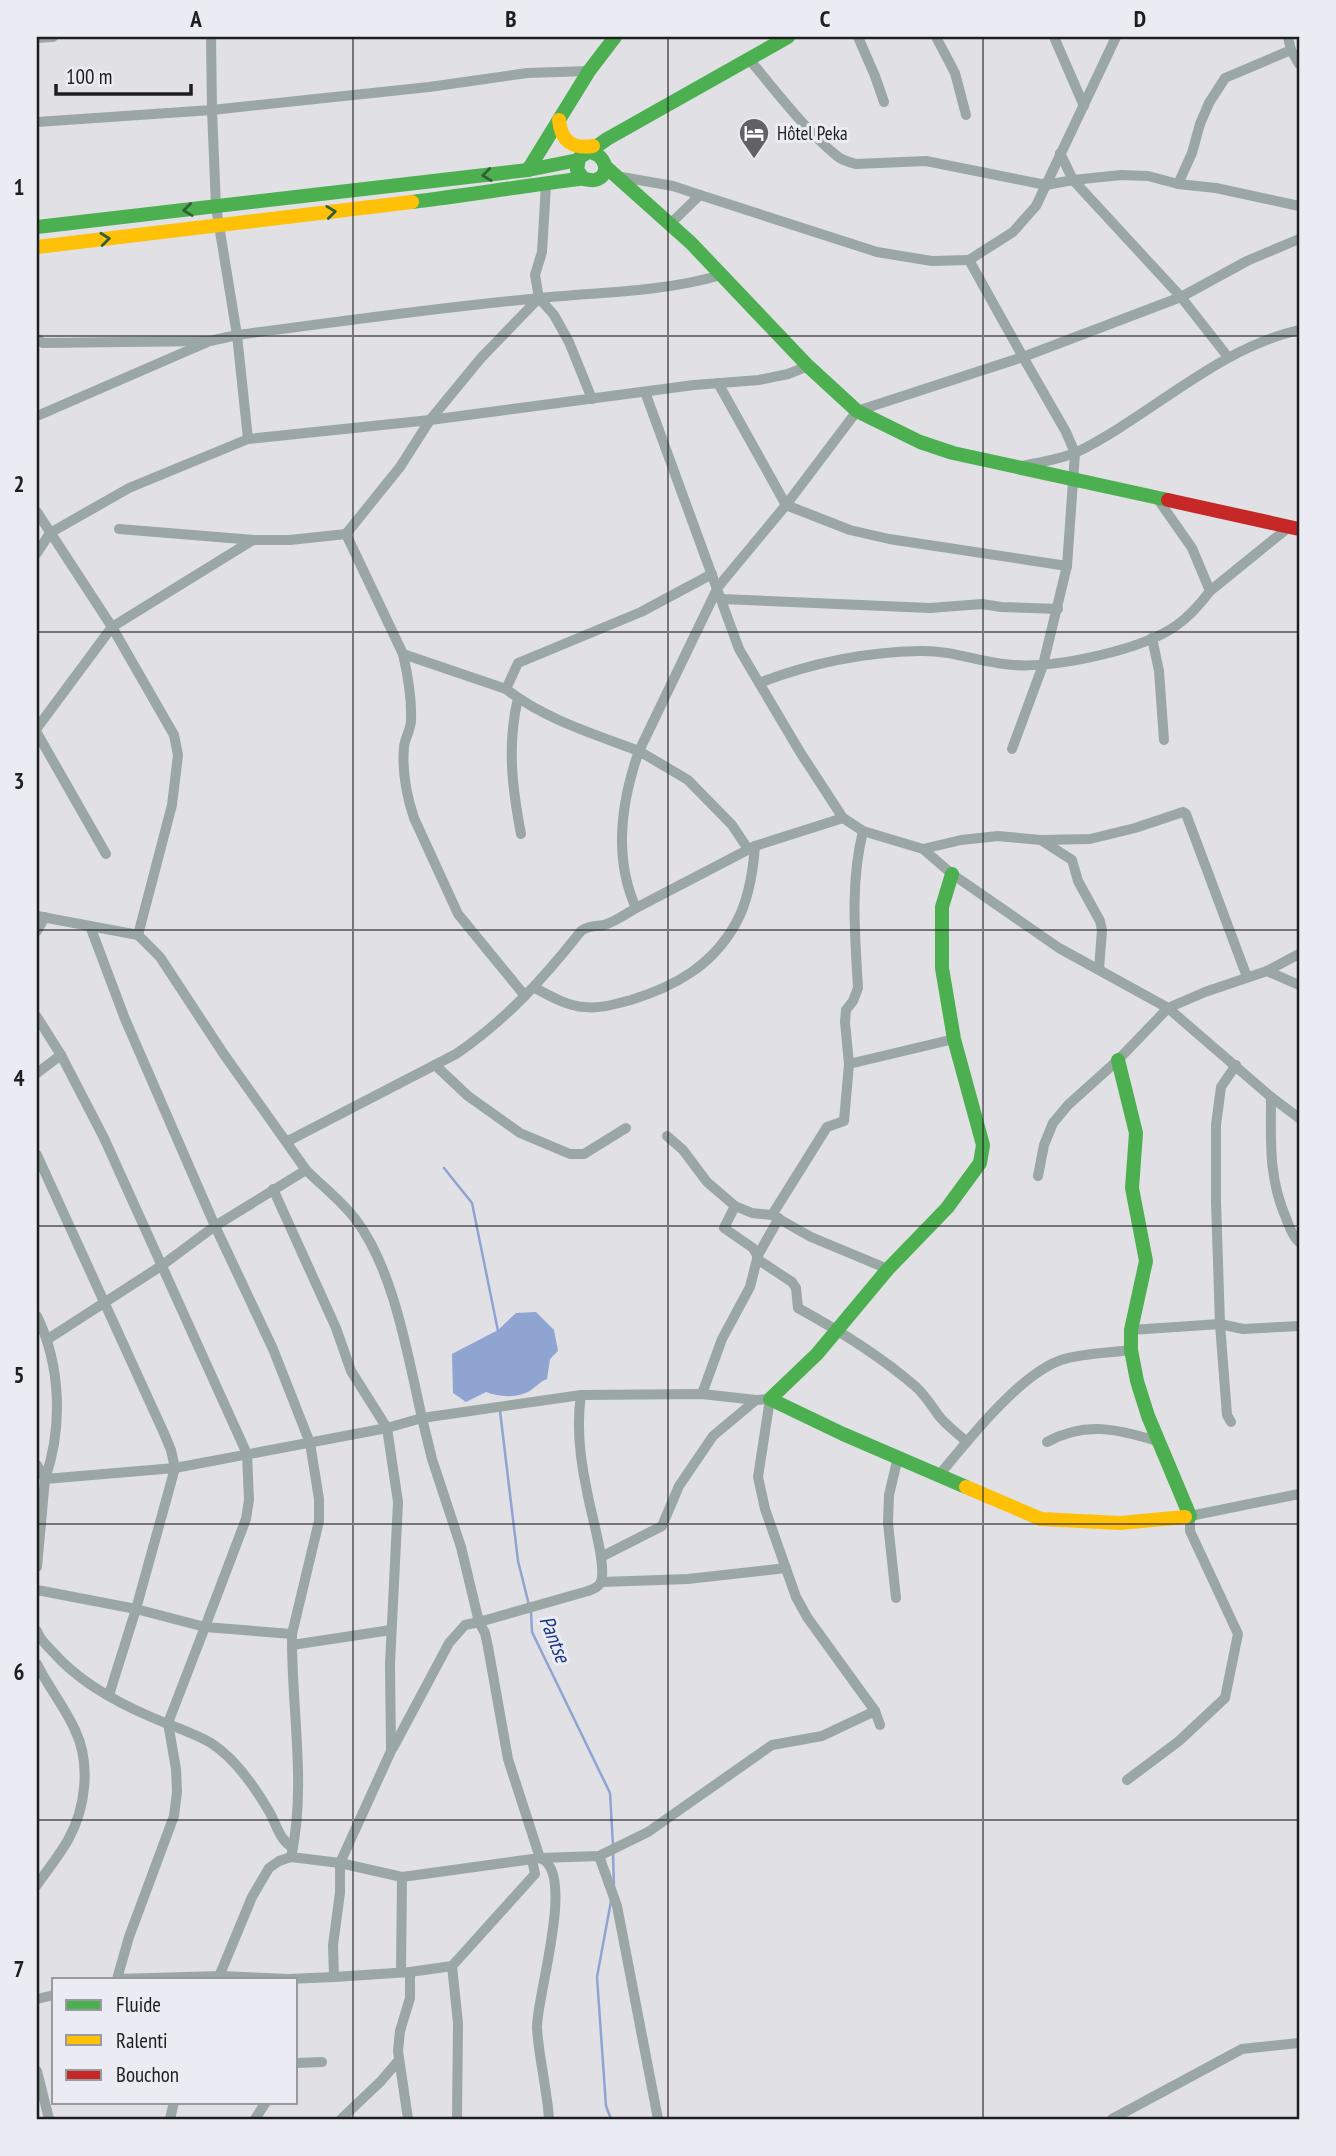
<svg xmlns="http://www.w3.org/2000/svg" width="1336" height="2156" font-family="'PT Sans Narrow',sans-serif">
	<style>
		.water { fill: #90a4d1 }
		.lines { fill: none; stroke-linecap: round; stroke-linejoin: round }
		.stream { stroke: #90a4d1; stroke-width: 2.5 }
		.street { stroke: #9aa7a4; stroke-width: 10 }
		.fast { stroke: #4caf50; stroke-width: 14 }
		.slow { stroke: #ffc107; stroke-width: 14 }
		.jam { stroke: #c62828; stroke-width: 14 }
		.oneway { stroke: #335f36 }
		.grid { fill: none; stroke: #1e1e21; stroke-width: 2; stroke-opacity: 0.55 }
		.labels { text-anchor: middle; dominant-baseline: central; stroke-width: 6; stroke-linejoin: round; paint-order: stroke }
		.poi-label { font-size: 19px; fill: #1e1e21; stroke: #ebebf4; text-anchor: start }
		.water-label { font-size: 21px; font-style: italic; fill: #19357f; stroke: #ebebf4 }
		.neatline { fill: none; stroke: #1e1e21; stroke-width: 2.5 }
		.grid-label { font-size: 23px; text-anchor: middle; font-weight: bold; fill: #1e1e21 }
	</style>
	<rect width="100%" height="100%" fill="#e0e0e5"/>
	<!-- water -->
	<path class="water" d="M 536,1312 L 554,1330 L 558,1351 L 550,1359 L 547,1379 C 539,1382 535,1388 528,1392 C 515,1398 499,1397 486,1392 L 466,1402 L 453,1393 L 452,1354 L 498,1330 L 516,1313 Z"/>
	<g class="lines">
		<!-- stream -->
		<g class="stream">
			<polyline points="444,1168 472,1203 498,1331"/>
			<polyline points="500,1411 518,1561 529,1605"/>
			<polyline points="531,1612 532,1632 610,1793 613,1846"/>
			<polyline points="613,1853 614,1888"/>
			<polyline points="611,2119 606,2106 597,1977 611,1901"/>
		</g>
		<!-- street -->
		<g class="street">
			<polyline points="858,37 875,76 884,102"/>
			<polyline points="936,37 955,73 966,115"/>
			<polyline points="1054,37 1084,106"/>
			<polyline points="1116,37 1036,206 1013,232 969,260 1023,357 1181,297 1073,180 1121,175 1148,176 1178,184 1216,188 1299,206"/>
			<polyline points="1288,37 1291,50 1299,64"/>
			<polyline points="37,38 53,37"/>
			<path d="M 749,59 C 774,89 807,132 837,156 C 843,161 849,162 856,164 L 926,161 L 1046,185 L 1073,180 L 1060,153"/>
			<polyline points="37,122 212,110 211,37"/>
			<polyline points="616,176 673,186 700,195"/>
			<polyline points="1178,184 1192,153 1200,124 1209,103 1225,78 1291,50"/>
			<polyline points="546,185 542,252 535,275 539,298 554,315 569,342 592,399"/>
			<polyline points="670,224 700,195 877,252 932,261 969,260"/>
			<polyline points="37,339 43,343 206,341"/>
			<polyline points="1228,357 1181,297 1247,261 1299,239"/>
			<polyline points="645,392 739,649 800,752 843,818 863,831 923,849 952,874 1059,948 1168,1008 1205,992 1267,971 1299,954"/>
			<path d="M 37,416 L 210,341 L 237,335 C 338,322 439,307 541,298 C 601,292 663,292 721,275"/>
			<polyline points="248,439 237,335 216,207 212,110 429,87 527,73 589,71"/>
			<path d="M 1019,467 C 1037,462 1060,460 1077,452 C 1152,415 1216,349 1299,330"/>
			<polyline points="37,512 112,627 174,735 178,755 172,805 138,935 37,916"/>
			<polyline points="119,529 254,540 290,540 346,534 400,467 430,420 481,358 539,298"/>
			<path d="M 346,534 L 403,654 C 408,676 412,698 411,720 C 411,730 405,737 404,747 C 402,770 407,797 414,818 L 458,914 L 525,996"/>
			<polyline points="37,553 50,533 129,488 248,439 430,420 694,385 759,380 788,374 808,366"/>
			<polyline points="1210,591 1289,527"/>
			<polyline points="721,599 930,608 982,604 1001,607 1058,609"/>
			<polyline points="1152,638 1159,671 1164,740"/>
			<path d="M 403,654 L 506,689 C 544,719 594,734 639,751 L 718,587 L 786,505 L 857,411 L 1023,357 L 1066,432 L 1075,453 L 1067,566 L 889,539 L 850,530 L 786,505 L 718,383"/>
			<path d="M 759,683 C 811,663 864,652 920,651 C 952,650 982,663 1014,665 C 1056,668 1143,650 1177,625 C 1190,616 1201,603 1210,591 L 1192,548 L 1157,498"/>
			<polyline points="506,689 518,663 641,612 712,574"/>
			<path d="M 518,698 C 507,745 512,787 521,834"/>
			<polyline points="37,728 112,627 253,540"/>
			<polyline points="37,733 106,854"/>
			<polyline points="1012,749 1043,665 1067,566"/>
			<polyline points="1041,840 1072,860 1078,881 1100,921 1102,930 1099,969"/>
			<polyline points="923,849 961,840 998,836 1041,840 1090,839 1135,828 1183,812 1186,814 1247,977"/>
			<polyline points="636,908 755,846 843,818"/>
			<polyline points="90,926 125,1019 215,1226 273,1349 310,1443 319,1499 319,1521 292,1634"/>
			<polyline points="37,931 45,917"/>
			<polyline points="1267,971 1299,985"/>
			<path d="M 535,988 C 550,996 567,1006 584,1007 C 601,1009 615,1004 631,1000 C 676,986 713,965 736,923 C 749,900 753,872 755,846"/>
			<polyline points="37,1017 61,1055 37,1073"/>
			<path d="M 61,1055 L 104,1138 L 247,1454 L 249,1500 L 246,1519 L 205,1627 L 292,1634 C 291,1706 307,1786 291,1857"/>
			<polyline points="849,1064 954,1039"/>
			<polyline points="435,1065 468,1096 520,1133 570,1154 584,1154 626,1128"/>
			<polyline points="1236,1065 1221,1087 1216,1125 1216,1201 1220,1324 1243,1329 1299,1326"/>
			<path d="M 1271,1097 C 1271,1141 1268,1176 1286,1218 C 1289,1226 1292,1236 1299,1242"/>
			<polyline points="667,1136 683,1150 707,1182 735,1206 752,1213 772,1215 811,1237 888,1269"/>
			<path d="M 288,1141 L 456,1054 C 506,1020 544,978 581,931 C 589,925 595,927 604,925 C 615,922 626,914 636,908 C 613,857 621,802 639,751 L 688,780 L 732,825 L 748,849"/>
			<polyline points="37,1155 163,1431 171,1450 175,1468 136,1609 37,1590"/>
			<path d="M 306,1170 C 322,1186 342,1201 356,1220 C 394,1270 408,1357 422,1418 L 387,1428 L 398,1502 L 390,1664 L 391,1751 L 340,1863 L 340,1893 L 333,1945 L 334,1977 L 410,1972 L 410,1998 L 400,2031 L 398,2051 L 408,2119"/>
			<polyline points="1038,1176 1044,1145 1053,1123 1068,1105 1118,1060 1168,1008 1271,1097 1299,1118"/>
			<path d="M 735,1206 L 724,1228 L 753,1248 L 760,1261 L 792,1282 L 796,1288 L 798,1308 C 840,1331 879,1355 915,1386 C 925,1395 931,1405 939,1416 C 946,1425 957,1433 967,1442"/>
			<path d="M 772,1215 L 827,1127 L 844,1121 L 849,1064 L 845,1022 L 846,1010 L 853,1001 L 858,988 C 855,935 850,884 863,831"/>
			<path d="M 37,1316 C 61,1366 63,1427 45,1479 L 175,1468 L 387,1428 L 351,1371 L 336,1328 L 273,1189"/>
			<polyline points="1131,1330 1220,1324 1227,1415 1231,1422"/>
			<polyline points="48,1339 161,1266 215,1226 306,1170 223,1053 160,957 138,935"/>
			<polyline points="702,1394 722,1339 750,1287 758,1255 779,1218"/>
			<path d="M 581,1395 C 576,1427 580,1459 587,1491 C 590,1511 607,1565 601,1582 C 599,1587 593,1589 588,1591 L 479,1622 L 461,1547 L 432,1459 L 422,1418 L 581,1395 L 702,1394 L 756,1400 L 770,1399 L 758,1477 L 765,1509 L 796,1597 L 807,1617 L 875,1711 L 880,1725"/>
			<path d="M 1047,1442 C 1085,1421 1118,1429 1157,1441"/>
			<polyline points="37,1465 45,1479 37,1567"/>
			<path d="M 940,1474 C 969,1439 1019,1375 1061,1360 C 1083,1353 1109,1353 1131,1350"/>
			<polyline points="601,1557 662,1526 679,1486 713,1436 756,1400"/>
			<polyline points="601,1582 688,1579 786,1568"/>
			<polyline points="896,1598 888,1523 889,1495 898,1457"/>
			<path d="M 37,1631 C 40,1640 47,1646 53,1652 C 78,1681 116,1702 151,1717 C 171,1726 192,1732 211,1743 C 236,1759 255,1787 270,1813 C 277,1826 279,1839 293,1848"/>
			<polyline points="292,1645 391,1630"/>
			<path d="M 37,1664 C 48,1687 65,1707 75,1730 C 91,1763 86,1808 68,1840 C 59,1856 47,1870 37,1885"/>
			<polyline points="109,1695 136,1609 205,1627 168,1723 176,1769 177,1792 174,1816 129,1937 117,1979 220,1976 289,1979"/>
			<polyline points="1127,1780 1179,1741 1225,1698 1238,1634 1190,1531 1190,1516 1299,1494"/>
			<polyline points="599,1856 617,1906 658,2119"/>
			<polyline points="540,1858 599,1856 648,1832 772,1745 822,1736 875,1711"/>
			<path d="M 540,1858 C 577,1870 536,1998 537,2028 C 539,2059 547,2089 549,2119"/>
			<polyline points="452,1966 458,2023 457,2119"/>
			<polyline points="401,1972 402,1877"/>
			<polyline points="410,1972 452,1966 535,1874 532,1859"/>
			<polyline points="218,1979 252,1897 269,1868 279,1861 291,1857 340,1863 402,1877 540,1858 508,1759 488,1647 485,1633 479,1622 465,1625 449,1643 393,1748"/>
			<polyline points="289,1979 334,1977"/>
			<polyline points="37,1999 54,1995"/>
			<polyline points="296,2063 322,2062"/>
			<polyline points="37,2071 49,2119"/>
			<polyline points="170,2119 174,2102"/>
			<polyline points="255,2119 266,2102"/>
			<polyline points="341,2119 381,2081 399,2060"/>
			<polyline points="1112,2119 1242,2049 1299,2043"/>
		</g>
		<!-- fast -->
		<g class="fast">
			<polyline points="590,151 607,139 788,37"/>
			<polyline points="606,167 691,243 808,366 857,411 920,442 953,453 1168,500"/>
			<polyline points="528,170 589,71 615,37"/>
			<path d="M 412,202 C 468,195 523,186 579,179 C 584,178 590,181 595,180 C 612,176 606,153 588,152 L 579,158 L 577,170 L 583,178"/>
			<polyline points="37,227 528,170 578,160"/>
			<polyline points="952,874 942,907 942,968 954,1039 983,1145 980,1163 947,1208 888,1269 817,1354 770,1399 843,1434 966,1487"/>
			<polyline points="1118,1060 1136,1133 1132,1188 1146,1261 1131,1330 1131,1350 1137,1381 1148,1416 1190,1516 1185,1517"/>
		</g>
		<!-- slow -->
		<g class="slow">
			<path d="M 559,120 C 561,141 572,149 593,146"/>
			<polyline points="37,247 412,202"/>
			<polyline points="966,1487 1041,1519 1120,1523 1185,1517"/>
		</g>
		<!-- jam -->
		<polyline class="jam" points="1168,500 1299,529"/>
	</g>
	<!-- one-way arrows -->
	<defs><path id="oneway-chevron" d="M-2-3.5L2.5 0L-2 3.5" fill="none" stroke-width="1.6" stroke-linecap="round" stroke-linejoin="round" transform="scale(1.75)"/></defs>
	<g class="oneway">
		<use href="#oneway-chevron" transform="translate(487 175) rotate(173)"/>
		<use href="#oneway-chevron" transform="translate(188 210) rotate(173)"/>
		<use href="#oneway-chevron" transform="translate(331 212) rotate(-7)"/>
		<use href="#oneway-chevron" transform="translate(105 239) rotate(-6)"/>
	</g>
	<!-- grid -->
	<path class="grid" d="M 353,37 L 353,2119M 668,37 L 668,2119M 983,37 L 983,2119M 37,336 L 1299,336M 37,632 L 1299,632M 37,930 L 1299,930M 37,1226 L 1299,1226M 37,1524 L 1299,1524M 37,1820 L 1299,1820"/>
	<!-- icons -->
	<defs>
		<g id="hotel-pin" transform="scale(1.575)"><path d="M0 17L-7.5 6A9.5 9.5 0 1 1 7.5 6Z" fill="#626266" stroke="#ebebf4"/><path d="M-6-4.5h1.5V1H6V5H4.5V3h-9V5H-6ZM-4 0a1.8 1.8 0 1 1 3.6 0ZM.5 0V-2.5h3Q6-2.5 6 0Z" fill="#fff"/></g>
	</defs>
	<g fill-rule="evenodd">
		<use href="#hotel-pin" x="754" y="133"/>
	</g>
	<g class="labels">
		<!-- poi labels -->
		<g class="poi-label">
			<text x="777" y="133">Hôtel Peka</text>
		</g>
		<!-- water labels -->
		<g class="water-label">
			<text transform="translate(555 1639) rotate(68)">Pantse</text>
		</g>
	</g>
	<!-- border -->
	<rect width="1336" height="2156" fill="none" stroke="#ebebf4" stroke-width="77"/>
	<!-- legend -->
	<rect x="52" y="1978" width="245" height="126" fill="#ebebf4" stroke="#9999a0" stroke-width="2"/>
	<rect x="66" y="2000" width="35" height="10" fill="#4caf50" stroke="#9999a0" stroke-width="2"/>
	<text x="116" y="2012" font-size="21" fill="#1e1e21">Fluide</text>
	<rect x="66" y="2035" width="35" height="10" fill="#ffc107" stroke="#9999a0" stroke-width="2"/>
	<text x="116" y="2048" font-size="21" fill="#1e1e21">Ralenti</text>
	<rect x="66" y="2070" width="35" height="10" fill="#c62828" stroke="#9999a0" stroke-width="2"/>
	<text x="116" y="2082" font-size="21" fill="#1e1e21">Bouchon</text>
	<!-- scale -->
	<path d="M56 84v10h135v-10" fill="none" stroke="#1e1e21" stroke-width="3.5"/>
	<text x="66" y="84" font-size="21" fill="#1e1e21" stroke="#ebebf4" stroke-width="5" paint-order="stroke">100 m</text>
	<rect x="38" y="38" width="1260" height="2080" class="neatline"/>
	<g class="grid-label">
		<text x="196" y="27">A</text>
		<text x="511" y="27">B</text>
		<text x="825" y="27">C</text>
		<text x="1140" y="27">D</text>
		<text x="19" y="195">1</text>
		<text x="19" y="492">2</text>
		<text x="19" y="789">3</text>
		<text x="19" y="1086">4</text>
		<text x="19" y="1383">5</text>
		<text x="19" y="1680">6</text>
		<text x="19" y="1977">7</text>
	</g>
</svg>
